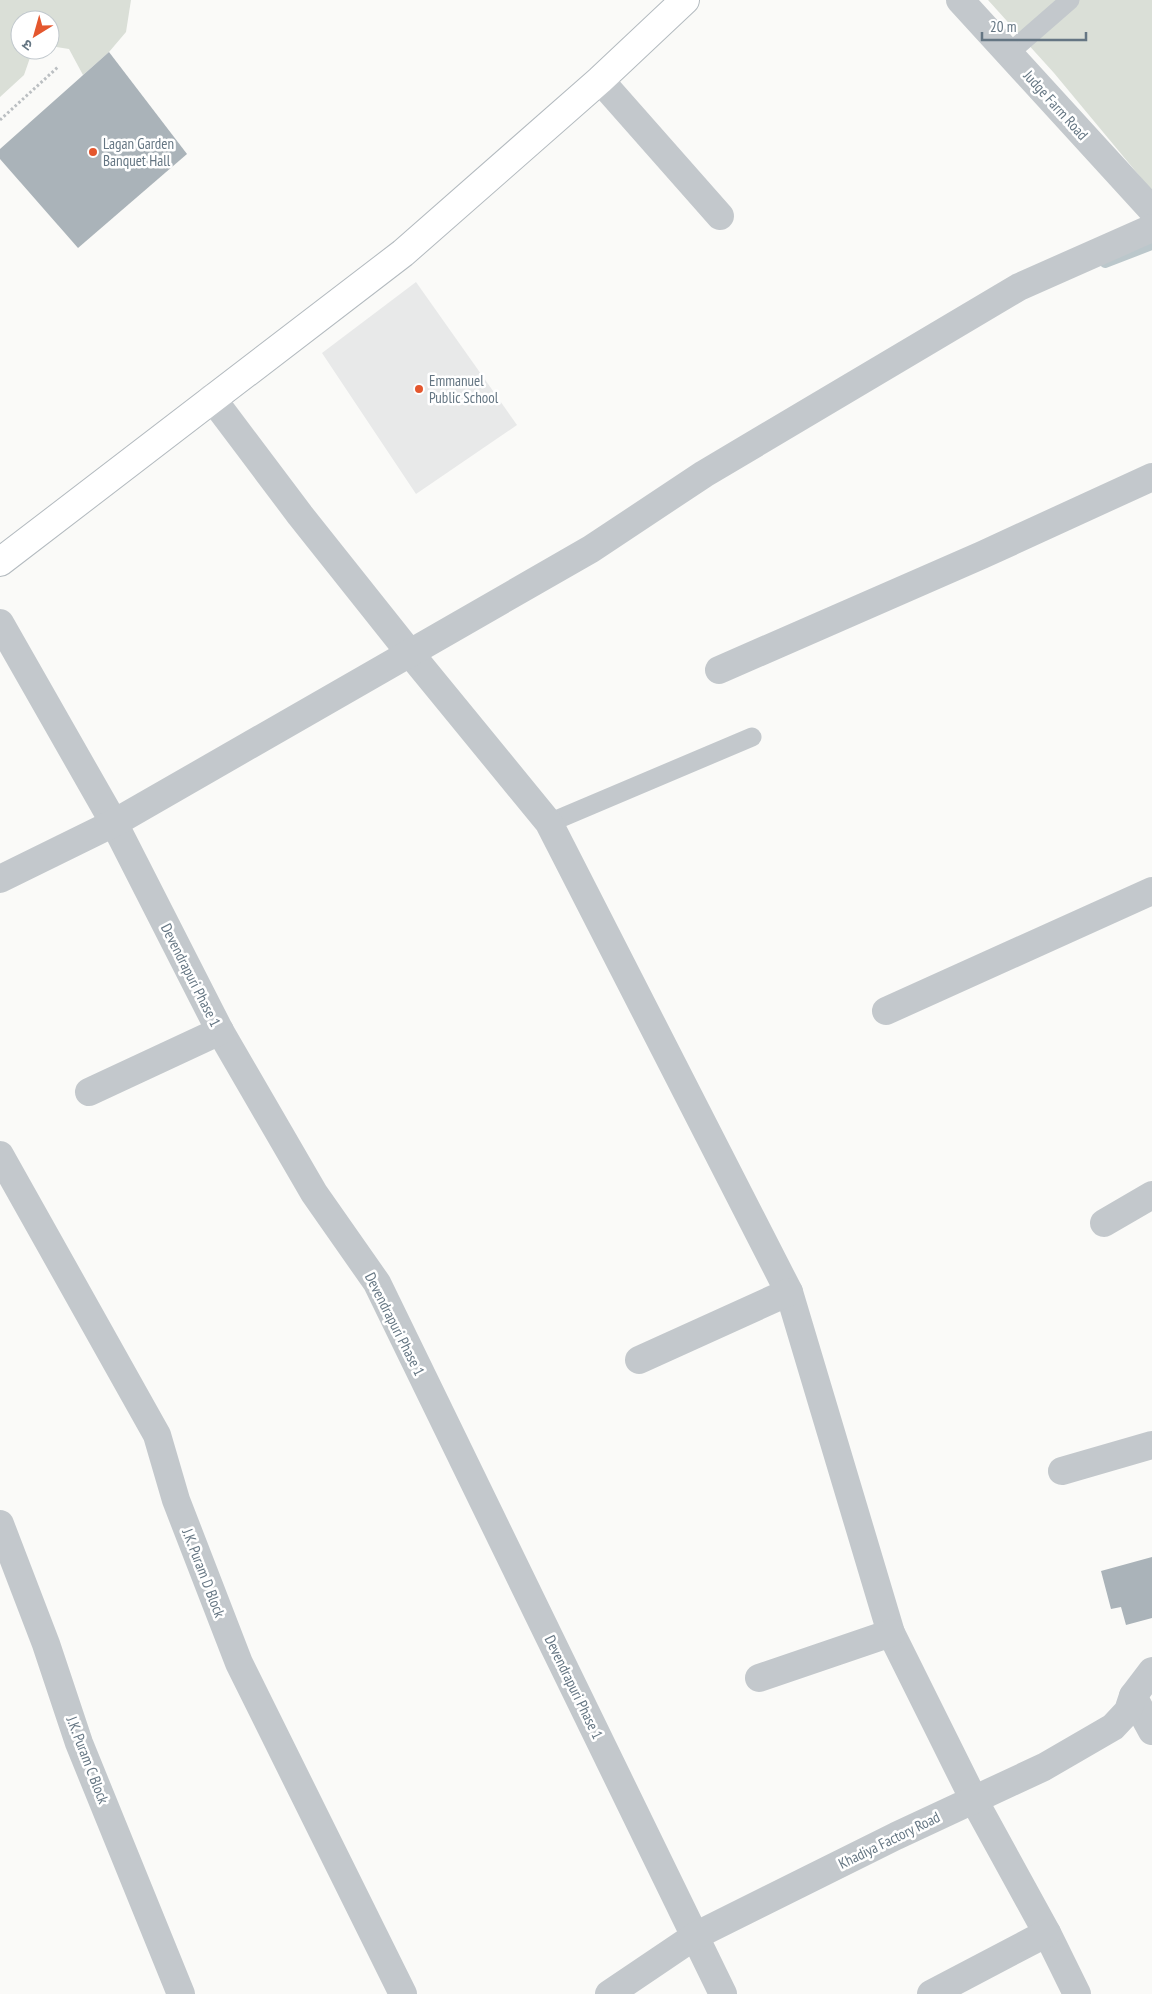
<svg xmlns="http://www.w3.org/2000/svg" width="1152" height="1994" font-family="'PT Sans Narrow','Noto Sans Devanagari',sans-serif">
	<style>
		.built { fill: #e8e9e9 }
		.green { fill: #dadfd7 }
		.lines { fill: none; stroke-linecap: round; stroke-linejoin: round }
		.stream { stroke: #bbc7cb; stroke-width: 10 }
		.building { fill: #aab3b9 }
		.secondary-casing { stroke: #b3babf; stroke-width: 30 }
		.path { stroke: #bbbfc2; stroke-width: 3; stroke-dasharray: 2.5 2.5; stroke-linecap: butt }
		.lane { stroke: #c3c8cc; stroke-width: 19 }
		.street { stroke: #c3c8cc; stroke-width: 28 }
		.secondary { stroke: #fff; stroke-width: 28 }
		.poi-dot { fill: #e4572e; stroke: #fff; stroke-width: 2 }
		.labels { text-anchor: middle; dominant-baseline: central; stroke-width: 5; stroke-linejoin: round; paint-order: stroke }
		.street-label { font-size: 15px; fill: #657683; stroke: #fff }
		.poi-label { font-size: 15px; fill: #657683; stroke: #fff; text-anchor: start }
	</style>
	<rect width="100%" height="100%" fill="#fafaf8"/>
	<!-- built -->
	<polygon class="built" points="416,282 517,425 416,494 322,353"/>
	<!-- green -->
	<g class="green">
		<polygon points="0,0 131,0 126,32 109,52 83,75 69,49 50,46 50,20 20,20 20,50 36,50 32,52 24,75 0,97"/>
		<polygon points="988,0 1152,0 1152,191 1054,73"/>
	</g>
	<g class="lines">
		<!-- stream -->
		<polyline class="stream" points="1105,263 1152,245"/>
	</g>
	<!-- building -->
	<g class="building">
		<polygon points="109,52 187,154 78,248 0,159 0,149"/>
		<polygon points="1152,1557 1152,1618 1126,1625 1121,1607 1111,1609 1101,1571"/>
	</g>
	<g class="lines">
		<!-- secondary casing -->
		<g class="secondary-casing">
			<polyline id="secondary" points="0,562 403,253 600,80 685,0"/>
		</g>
		<!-- path -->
		<polyline class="path" points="0,120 58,67"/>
		<!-- lane -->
		<g class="lane">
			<polyline points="1008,54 1070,0"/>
			<polyline points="549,823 752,737"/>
		</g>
		<!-- street -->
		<g class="street">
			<polyline points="960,0 1152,210"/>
			<polyline points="600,80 720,216"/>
			<polyline points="212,398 300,515 409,652 549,823 789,1292 891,1633 974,1800 1047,1933 1077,1994"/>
			<polyline points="0,623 114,823 220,1031 314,1193 377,1283 723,1994"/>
			<polyline points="719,670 982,555 1152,477"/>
			<polyline points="0,879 114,823 591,549 704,474 1019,287 1152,228"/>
			<polyline points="886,1011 1152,891"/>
			<polyline points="89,1092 220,1031"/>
			<polyline points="0,1155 157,1435 176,1500 239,1663 403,1994"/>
			<polyline points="1104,1223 1152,1195"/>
			<polyline points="639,1360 789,1292"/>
			<polyline points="1062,1471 1152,1445"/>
			<polyline points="0,1524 46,1644 79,1743 181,1994"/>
			<polyline points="759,1678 891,1633"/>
			<polyline points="1133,1696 1152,1731"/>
			<polyline points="609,1994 695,1936 896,1836 1044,1767 1113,1727 1128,1711 1133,1696 1152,1671"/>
			<polyline points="931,1994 1047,1933"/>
		</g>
		<!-- secondary -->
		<use href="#secondary" class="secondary"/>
	</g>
	<!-- markers -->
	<g class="poi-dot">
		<circle cx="93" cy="152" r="5"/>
		<circle cx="419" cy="389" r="5"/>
	</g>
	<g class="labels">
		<!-- street labels -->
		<g class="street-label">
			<text transform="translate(1056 105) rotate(48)">Judge Farm Road</text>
			<text transform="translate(191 975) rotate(63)">Devendrapuri Phase 1</text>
			<text transform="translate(395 1324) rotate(63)">Devendrapuri Phase 1</text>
			<text transform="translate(204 1573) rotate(69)">J.K. Puram D Block</text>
			<text transform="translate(574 1687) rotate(64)">Devendrapuri Phase 1</text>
			<text transform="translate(88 1760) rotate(69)">J.K. Puram C Block</text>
			<text transform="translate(889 1840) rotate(-26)">Khadiya Factory Road</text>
		</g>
		<!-- poi labels -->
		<g class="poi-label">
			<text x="103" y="143">Lagan Garden<tspan x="103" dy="17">Banquet Hall</tspan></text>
			<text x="429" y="380">Emmanuel<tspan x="429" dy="17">Public School</tspan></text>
		</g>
	</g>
	<!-- north arrow -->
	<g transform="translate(35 35) rotate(217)"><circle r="24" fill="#ffffff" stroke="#c1c8cd"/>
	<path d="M0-4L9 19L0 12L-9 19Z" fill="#e4572e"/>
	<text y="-8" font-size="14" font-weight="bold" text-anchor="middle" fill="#657683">उ</text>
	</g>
	<!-- scale -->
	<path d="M982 32v8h104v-8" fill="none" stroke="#657683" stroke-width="2.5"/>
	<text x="990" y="32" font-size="15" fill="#657683" stroke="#ffffff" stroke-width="4" paint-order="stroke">20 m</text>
</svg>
